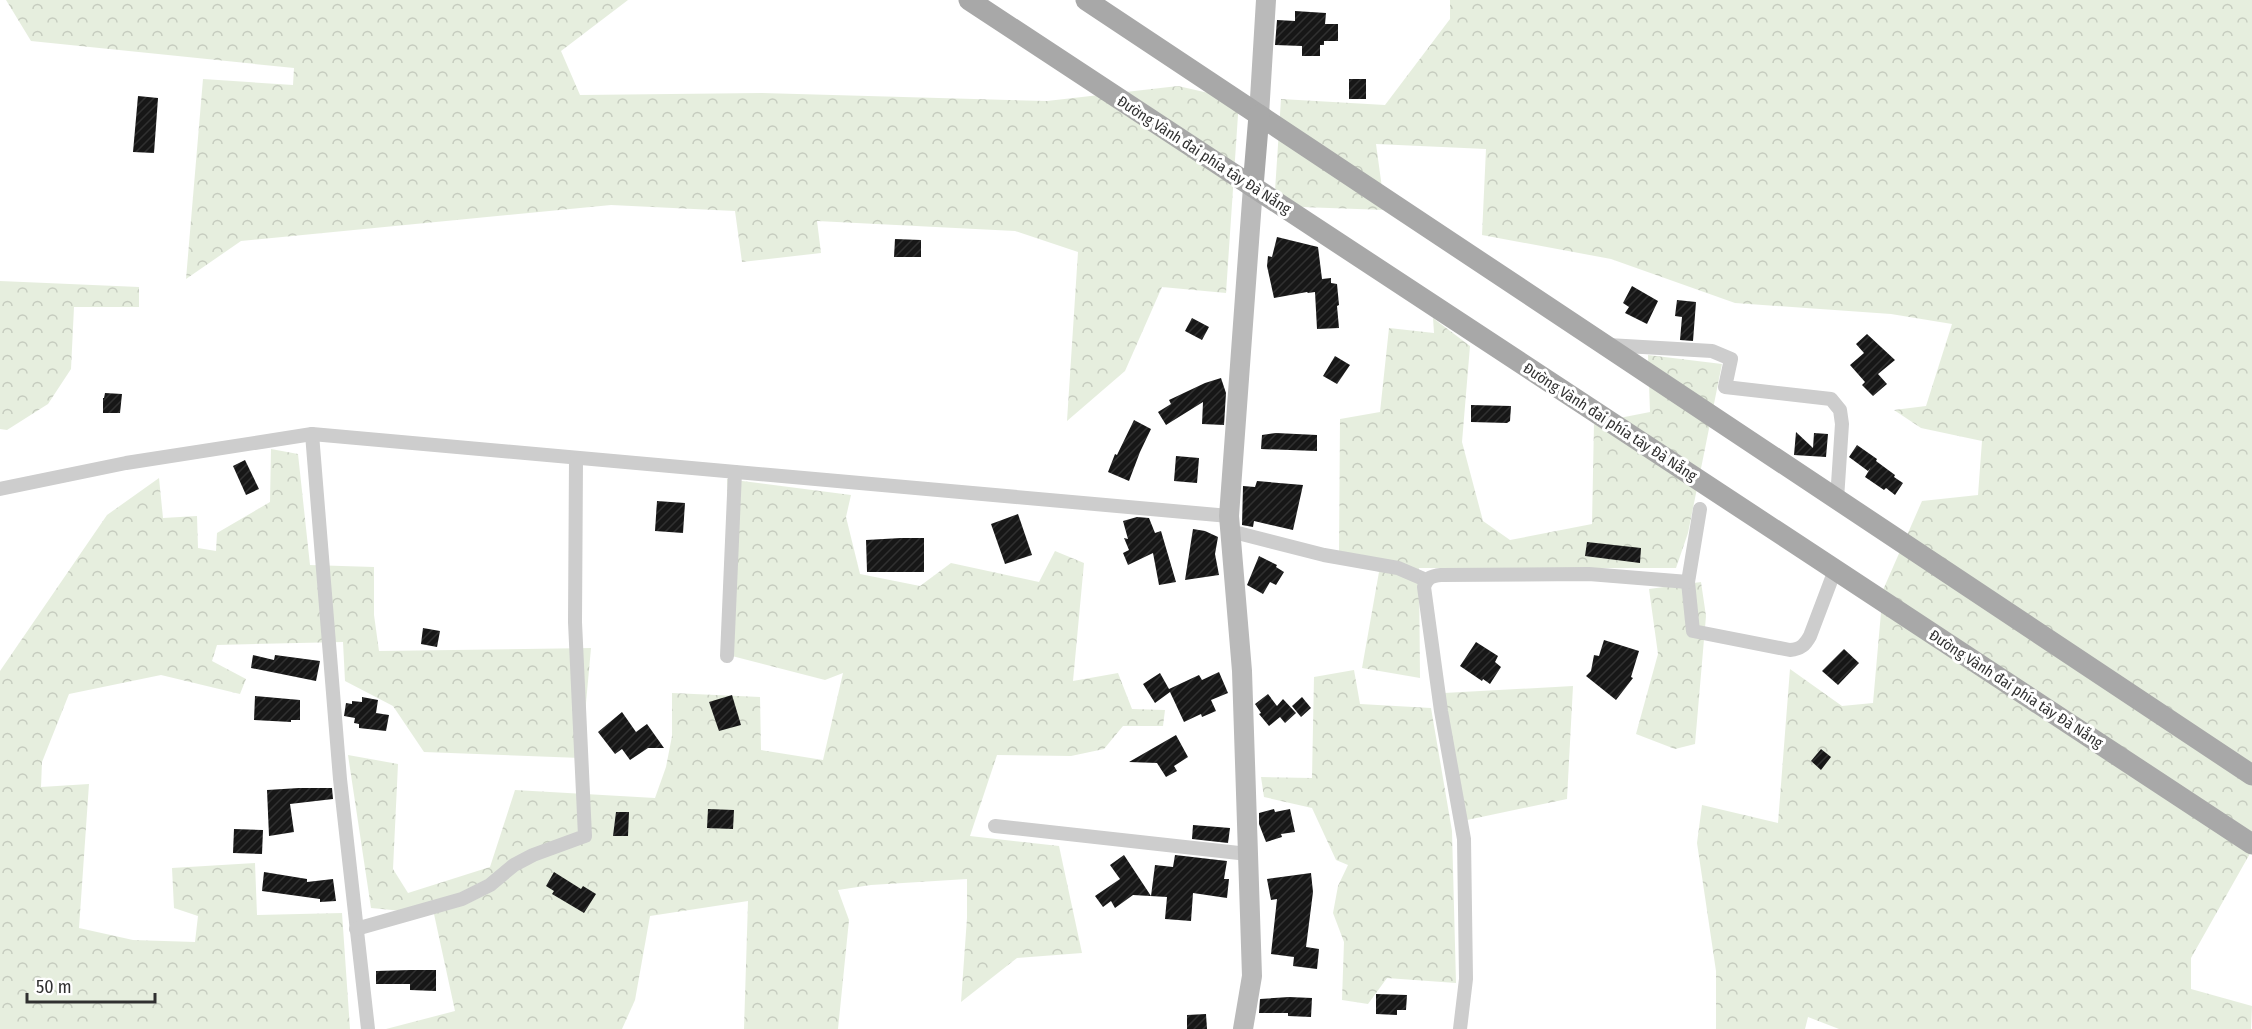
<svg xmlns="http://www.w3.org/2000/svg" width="2252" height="1029" font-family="'Fira Sans Condensed',sans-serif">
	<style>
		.forest { fill: url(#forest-crowns) }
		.building { fill: url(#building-hatch) }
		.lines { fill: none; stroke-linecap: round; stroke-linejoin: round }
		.street { stroke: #cdcdcd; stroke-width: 14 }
		.secondary { stroke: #bababa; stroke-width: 20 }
		.primary { stroke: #a8a8a8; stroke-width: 21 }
		.labels { text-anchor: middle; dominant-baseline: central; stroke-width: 6; stroke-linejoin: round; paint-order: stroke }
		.street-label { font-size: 15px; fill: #303030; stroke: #fff }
	</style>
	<defs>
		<pattern id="forest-crowns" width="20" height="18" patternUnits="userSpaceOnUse" patternTransform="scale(1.5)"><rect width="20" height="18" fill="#e6eede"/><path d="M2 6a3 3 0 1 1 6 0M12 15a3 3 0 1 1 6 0" fill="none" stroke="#c6ccbf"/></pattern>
		<pattern id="building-hatch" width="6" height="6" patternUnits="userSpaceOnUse" patternTransform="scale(1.5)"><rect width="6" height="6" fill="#171717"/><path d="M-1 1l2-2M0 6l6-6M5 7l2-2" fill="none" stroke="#303030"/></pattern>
	</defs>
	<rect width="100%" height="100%" fill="#fff"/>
	<!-- forest -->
	<g class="forest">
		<polygon points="6,0 628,0 561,51 580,95 762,93 1047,101 1178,86 1239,100 1226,293 1162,287 1125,371 1067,421 1078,252 1015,231 817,221 821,253 742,262 735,211 611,205 241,241 186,279 203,79 293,85 294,68 31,41"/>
		<polygon points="1450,0 2252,0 2252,850 2191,958 2191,989 2252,1006 2251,1029 1839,1029 1808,1017 1805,1029 1716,1029 1716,971 1697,843 1702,805 1778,823 1790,669 1842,706 1873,703 1883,590 1922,501 1978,495 1982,441 1921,428 1894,410 1926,406 1952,324 1891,314 1735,303 1611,259 1482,235 1486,149 1376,144 1385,210 1274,206 1281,99 1385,105 1450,19"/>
		<polygon points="0,281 139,287 139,307 74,307 71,369 48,404 7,430 0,429"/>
		<polygon points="1433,318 1470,346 1462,442 1483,521 1510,540 1592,524 1594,423 1650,412 1648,355 1722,364 1688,533 1676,568 1419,568 1420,678 1362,668 1379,572 1339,555 1340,419 1380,412 1389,328 1434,333"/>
		<polygon points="271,449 298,454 310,565 374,567 374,615 379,651 591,648 581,758 424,752 393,706 345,681 343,642 217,645 212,661 246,679 240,694 161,675 69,694 42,762 41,787 89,784 79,928 133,940 195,942 198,916 174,908 172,868 255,863 257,915 342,913 350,1029 0,1029 0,671 107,515 159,478 163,518 197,516 198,548 216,551 217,533 270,502"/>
		<polygon points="727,479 851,495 846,517 860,574 920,586 951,563 1039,582 1055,551 1084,563 1073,681 1118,673 1132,709 1165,710 1163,726 1123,726 1104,749 1071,756 997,755 970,836 1059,846 1082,953 1017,958 961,1002 967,918 967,879 871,885 838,890 849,920 838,1029 744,1029 748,901 650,916 635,1000 622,1029 386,1029 455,1011 434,914 371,908 348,755 398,764 393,869 408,893 490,867 515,790 655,798 666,767 672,736 672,693 760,697 761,750 823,760 843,673 825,680 732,656"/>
		<polygon points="1701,582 1706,616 1695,744 1675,749 1636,734 1658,654 1649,589"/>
		<polygon points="1354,670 1360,704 1431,708 1452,831 1456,983 1387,978 1368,1004 1342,1000 1344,942 1333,913 1338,886 1348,865 1336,860 1312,808 1264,797 1261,777 1312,778 1314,677"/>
		<polygon points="1573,686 1567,799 1467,820 1444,693"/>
	</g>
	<!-- building -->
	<g class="building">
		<polygon points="1295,11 1326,13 1325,24 1338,24 1338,41 1324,41 1324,45 1320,45 1320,56 1302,56 1302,46 1275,45 1277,20 1295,21"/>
		<rect x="1349" y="79" width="17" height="20"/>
		<polygon points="138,96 158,98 154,153 133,152"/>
		<polygon points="1277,237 1318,247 1322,279 1331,278 1331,283 1337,284 1339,305 1337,306 1339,328 1317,329 1315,292 1308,293 1307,292 1274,298 1267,266 1268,256 1272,257"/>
		<polygon points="895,239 921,240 921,257 894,257"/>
		<polygon points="1632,286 1658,301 1647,324 1625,313 1629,307 1623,303"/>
		<polygon points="1677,300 1696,302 1693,341 1680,340 1682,317 1675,316"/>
		<polygon points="1192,318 1209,327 1202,340 1185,331"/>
		<polygon points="1867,334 1895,360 1878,374 1887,384 1873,396 1862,385 1865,382 1850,365 1864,353 1856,344"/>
		<polygon points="1335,356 1350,365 1337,384 1323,376"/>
		<polygon points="1221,378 1226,393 1224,425 1202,424 1203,402 1166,425 1158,412 1171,404 1169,400 1205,383"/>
		<polygon points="105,393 122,394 120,413 103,413 103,398 104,398"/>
		<polygon points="1471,405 1511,406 1510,421 1507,423 1471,422"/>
		<polygon points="1134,420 1151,429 1140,452 1129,481 1108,472 1115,454 1117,455"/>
		<polygon points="1796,432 1813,448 1814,433 1828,434 1826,457 1794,455"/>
		<polygon points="1276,433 1317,435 1317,451 1261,449 1262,435"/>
		<polygon points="1857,445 1877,459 1876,461 1895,475 1894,477 1903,483 1895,495 1886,488 1884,490 1865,477 1871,467 1868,471 1849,457"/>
		<polygon points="1176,456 1199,458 1197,483 1174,481"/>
		<polygon points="245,460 259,489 246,495 233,466"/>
		<polygon points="1257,481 1303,485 1293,530 1254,521 1253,527 1242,525 1243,486 1255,487"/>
		<polygon points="657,501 685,503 683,533 655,531"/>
		<polygon points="1018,514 1032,555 1005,564 991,524"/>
		<polygon points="1137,517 1149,518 1155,533 1161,531 1176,582 1159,585 1153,553 1128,565 1123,553 1129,550 1124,538 1128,539 1123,521"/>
		<polygon points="1193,529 1205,531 1218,537 1215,554 1219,575 1185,580"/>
		<polygon points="901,538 924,538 924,572 867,572 866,540"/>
		<polygon points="1587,542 1641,548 1640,563 1585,556"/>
		<polygon points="1259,556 1277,565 1276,567 1284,572 1276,585 1270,582 1263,594 1247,585"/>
		<polygon points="423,628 440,631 437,647 421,644"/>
		<polygon points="1604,640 1639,651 1631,677 1633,678 1616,700 1586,676 1591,671 1594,655 1599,656"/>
		<polygon points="1476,642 1498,656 1495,662 1501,667 1490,684 1483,679 1482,681 1460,666"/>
		<polygon points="1844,649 1859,663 1838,685 1822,671"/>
		<polygon points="253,655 274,660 275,655 320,661 316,681 251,668"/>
		<polygon points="1219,672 1228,693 1211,700 1216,711 1202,717 1201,714 1184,722 1170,692 1155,703 1143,684 1160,673 1169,689 1199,675 1202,680"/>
		<polygon points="1268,694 1277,706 1283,699 1296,713 1285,723 1280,717 1269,726 1259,714 1261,713 1255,704"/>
		<polygon points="732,695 741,725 719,731 709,702"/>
		<polygon points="255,696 300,700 300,720 291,720 291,722 254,720"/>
		<polygon points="362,697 378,700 376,713 389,715 386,731 359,728 359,724 354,723 355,718 344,716 346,703 352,704 352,701 362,702"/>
		<polygon points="1302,697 1311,708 1301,717 1292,706"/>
		<polygon points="622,712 636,732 647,724 664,748 648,748 630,760 622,749 615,754 598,732"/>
		<polygon points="1176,735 1188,757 1174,766 1177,771 1166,777 1157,763 1129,762"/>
		<polygon points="1821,749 1831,757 1821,770 1811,761"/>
		<polygon points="299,788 332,788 333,799 290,804 294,832 269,836 267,790"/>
		<polygon points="708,809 734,810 733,829 707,828"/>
		<polygon points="1274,809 1275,812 1290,809 1295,832 1281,834 1282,837 1266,842 1259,824 1259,813"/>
		<polygon points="616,812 629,812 628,836 613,836"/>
		<polygon points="1193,825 1230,828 1228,843 1192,839"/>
		<polygon points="234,829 263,830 262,854 233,853"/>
		<polygon points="1124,855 1151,896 1155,865 1173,867 1175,855 1227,861 1224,879 1229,879 1227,898 1193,893 1191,921 1165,919 1167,897 1133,895 1115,908 1111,901 1103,907 1095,896 1120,879 1110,865"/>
		<polygon points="264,872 307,879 307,882 333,879 336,901 320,902 320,899 262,891"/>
		<polygon points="554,872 581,889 583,886 596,894 584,913 552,894 554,891 546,886"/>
		<polygon points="1311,873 1313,892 1306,947 1319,949 1317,969 1293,966 1294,957 1271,954 1277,899 1271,900 1267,879"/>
		<polygon points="411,970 436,970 436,991 410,990 410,984 376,984 376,971"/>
		<polygon points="1376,994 1407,995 1406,1010 1397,1010 1397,1015 1376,1014"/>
		<polygon points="1289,997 1312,998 1311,1017 1288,1016 1288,1013 1259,1013 1260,999"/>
		<polygon points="1206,1014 1207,1029 1187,1029 1187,1015"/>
	</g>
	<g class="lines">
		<!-- street -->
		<g class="street">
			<polyline points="1608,345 1712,351 1731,359 1725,387 1831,399 1840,410 1842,424 1837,499"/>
			<polyline points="312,434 340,779 368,1029"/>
			<polyline points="0,489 126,463 312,434 1229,516"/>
			<path d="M 1700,509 L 1688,582 L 1693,631 L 1790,650 C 1801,649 1805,645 1810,636 L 1835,570"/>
			<polyline points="1230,531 1324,555 1398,568 1426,580"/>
			<polyline points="727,656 735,472"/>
			<polyline points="995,826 1248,854"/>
			<polyline points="356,929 462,899 490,885 514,865 533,855 585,836 575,622 576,459"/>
			<path d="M 1460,1029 L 1466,979 L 1464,839 L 1441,711 L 1424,587 C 1427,577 1432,576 1441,575 L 1589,574 L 1688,582"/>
		</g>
		<!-- secondary -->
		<g class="secondary">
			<polyline points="1259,115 1266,0"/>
			<polyline points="1243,1029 1252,976 1242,671 1229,516 1253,187"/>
		</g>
		<!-- primary -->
		<g class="primary">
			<polyline points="969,0 2252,844"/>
			<polyline points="1086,0 2252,775"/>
			<polyline points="1253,187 1259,115"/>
		</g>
	</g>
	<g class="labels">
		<!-- street labels -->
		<g class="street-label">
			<text transform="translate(1204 155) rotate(33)">Đường Vành đai phía tây Đà Nẵng</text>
			<text transform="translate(1610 422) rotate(33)">Đường Vành đai phía tây Đà Nẵng</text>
			<text transform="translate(2016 689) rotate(33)">Đường Vành đai phía tây Đà Nẵng</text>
		</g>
	</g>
	<!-- scale -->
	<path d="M27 993v9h128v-9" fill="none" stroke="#303030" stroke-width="3"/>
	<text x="36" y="993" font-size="18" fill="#303030" stroke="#ffffff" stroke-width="4.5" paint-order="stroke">50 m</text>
</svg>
